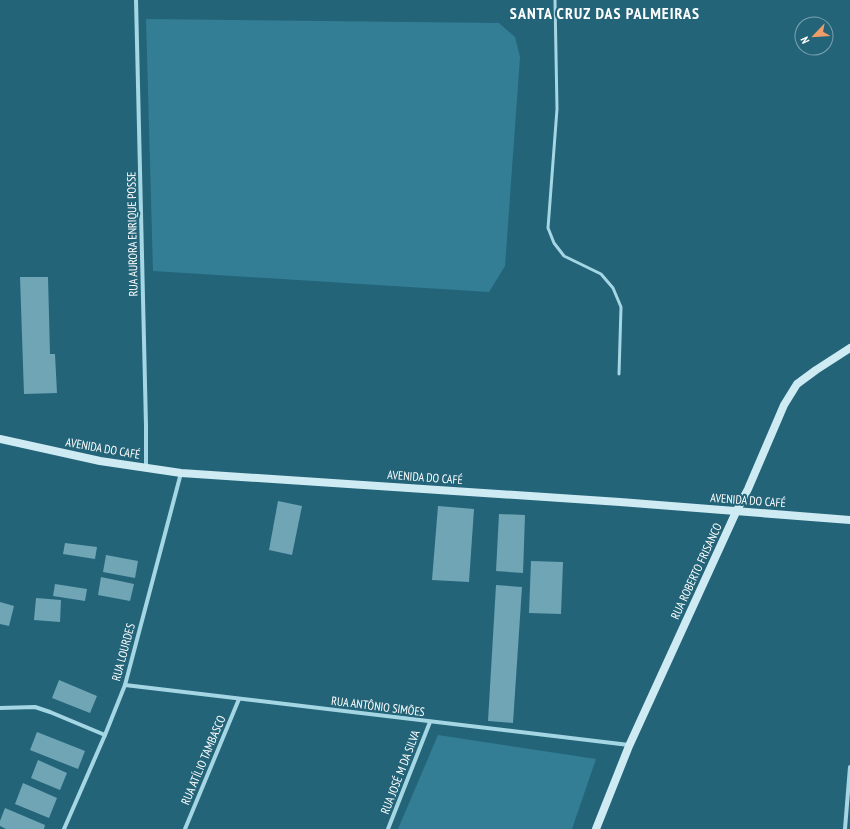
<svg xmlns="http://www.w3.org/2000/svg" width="850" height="829" font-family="'PT Sans Narrow',sans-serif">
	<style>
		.green { fill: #337e95 }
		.building { fill: #70a5b6 }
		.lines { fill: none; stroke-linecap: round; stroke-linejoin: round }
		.lane { stroke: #a5d6e4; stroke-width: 3 }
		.street { stroke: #a5d6e4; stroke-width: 4 }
		.secondary { stroke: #ceebf4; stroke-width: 8 }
		.labels { text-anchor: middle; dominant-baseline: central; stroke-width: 4; stroke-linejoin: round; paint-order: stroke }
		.street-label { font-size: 12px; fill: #fff; stroke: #236479 }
		.district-label { font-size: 16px; font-weight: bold; letter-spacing: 1px; fill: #fff; stroke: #236479 }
	</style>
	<rect width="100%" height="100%" fill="#236479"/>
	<!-- green -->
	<g class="green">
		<polygon points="146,19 499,23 515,37 520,57 505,266 489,292 153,271"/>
		<polygon points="438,735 596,759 572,829 398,829"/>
	</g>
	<!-- building -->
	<g class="building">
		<polygon points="20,277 48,277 50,354 55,354 57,393 24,394"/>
		<polygon points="278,501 302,506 292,555 269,550"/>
		<polygon points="438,506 474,509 469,582 432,580"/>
		<polygon points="499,514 525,515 523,573 496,571"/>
		<polygon points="65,543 97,547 95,559 63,554"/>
		<polygon points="106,555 138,561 135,578 103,572"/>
		<polygon points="531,561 563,562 561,614 529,613"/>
		<polygon points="101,577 134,584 130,601 98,595"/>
		<polygon points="55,584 87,589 85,601 53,596"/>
		<polygon points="496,585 522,587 513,723 488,721"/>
		<polygon points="36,598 61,600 60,622 34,620"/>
		<polygon points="0,602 14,606 9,626 0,624"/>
		<polygon points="59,680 97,696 90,713 52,698"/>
		<polygon points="37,732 85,751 78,769 30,750"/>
		<polygon points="38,760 67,773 60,790 31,778"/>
		<polygon points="23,783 57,798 49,818 15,804"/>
		<polygon points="5,808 45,825 44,829 6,829 0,826 0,821"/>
	</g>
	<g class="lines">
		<!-- lane -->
		<polyline class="lane" points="555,0 557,109 548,228 554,243 564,256 601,274 613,288 621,307 619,374"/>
		<!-- street -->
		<g class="street">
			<polyline points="136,0 146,426 146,467"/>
			<polyline points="125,685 629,745"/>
			<polyline points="0,708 35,707 50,712 105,735"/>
			<polyline points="64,829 105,735 125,685 181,473"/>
			<polyline points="185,829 239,699"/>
			<polyline points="388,829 430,722"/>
			<polyline points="845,829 850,767"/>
		</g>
		<!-- secondary -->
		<g class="secondary">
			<polyline points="0,439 100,461 181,473 620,502 850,520"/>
			<polyline points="596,829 629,746 736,512 748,489 784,405 797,384 816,370 850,348"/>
		</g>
	</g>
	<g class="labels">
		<!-- street labels -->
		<g class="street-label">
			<text transform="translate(132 234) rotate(-91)">RUA AURORA ENRIQUE POSSE</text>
			<text transform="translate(103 448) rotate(10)">AVENIDA DO CAFÉ</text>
			<text transform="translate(425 477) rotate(4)">AVENIDA DO CAFÉ</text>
			<text transform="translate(748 500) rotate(4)">AVENIDA DO CAFÉ</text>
			<text transform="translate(696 571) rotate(-65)">RUA ROBERTO FRISANCO</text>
			<text transform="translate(123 652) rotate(-75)">RUA LOURDES</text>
			<text transform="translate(378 706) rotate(7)">RUA ANTÔNIO SIMÕES</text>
			<text transform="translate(203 760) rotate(-67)">RUA ATÍLIO TAMBASCO</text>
			<text transform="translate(400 772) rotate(-69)">RUA JOSÉ M DA SILVA</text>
		</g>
		<!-- district labels -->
		<g class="district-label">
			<text x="605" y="13">SANTA CRUZ DAS PALMEIRAS</text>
		</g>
	</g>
	<!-- north arrow -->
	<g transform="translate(814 36) rotate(245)"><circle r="19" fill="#236479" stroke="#7ba2af"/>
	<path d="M0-3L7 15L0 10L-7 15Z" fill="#ef9d68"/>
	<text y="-6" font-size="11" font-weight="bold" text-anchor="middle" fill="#ffffff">N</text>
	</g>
</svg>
